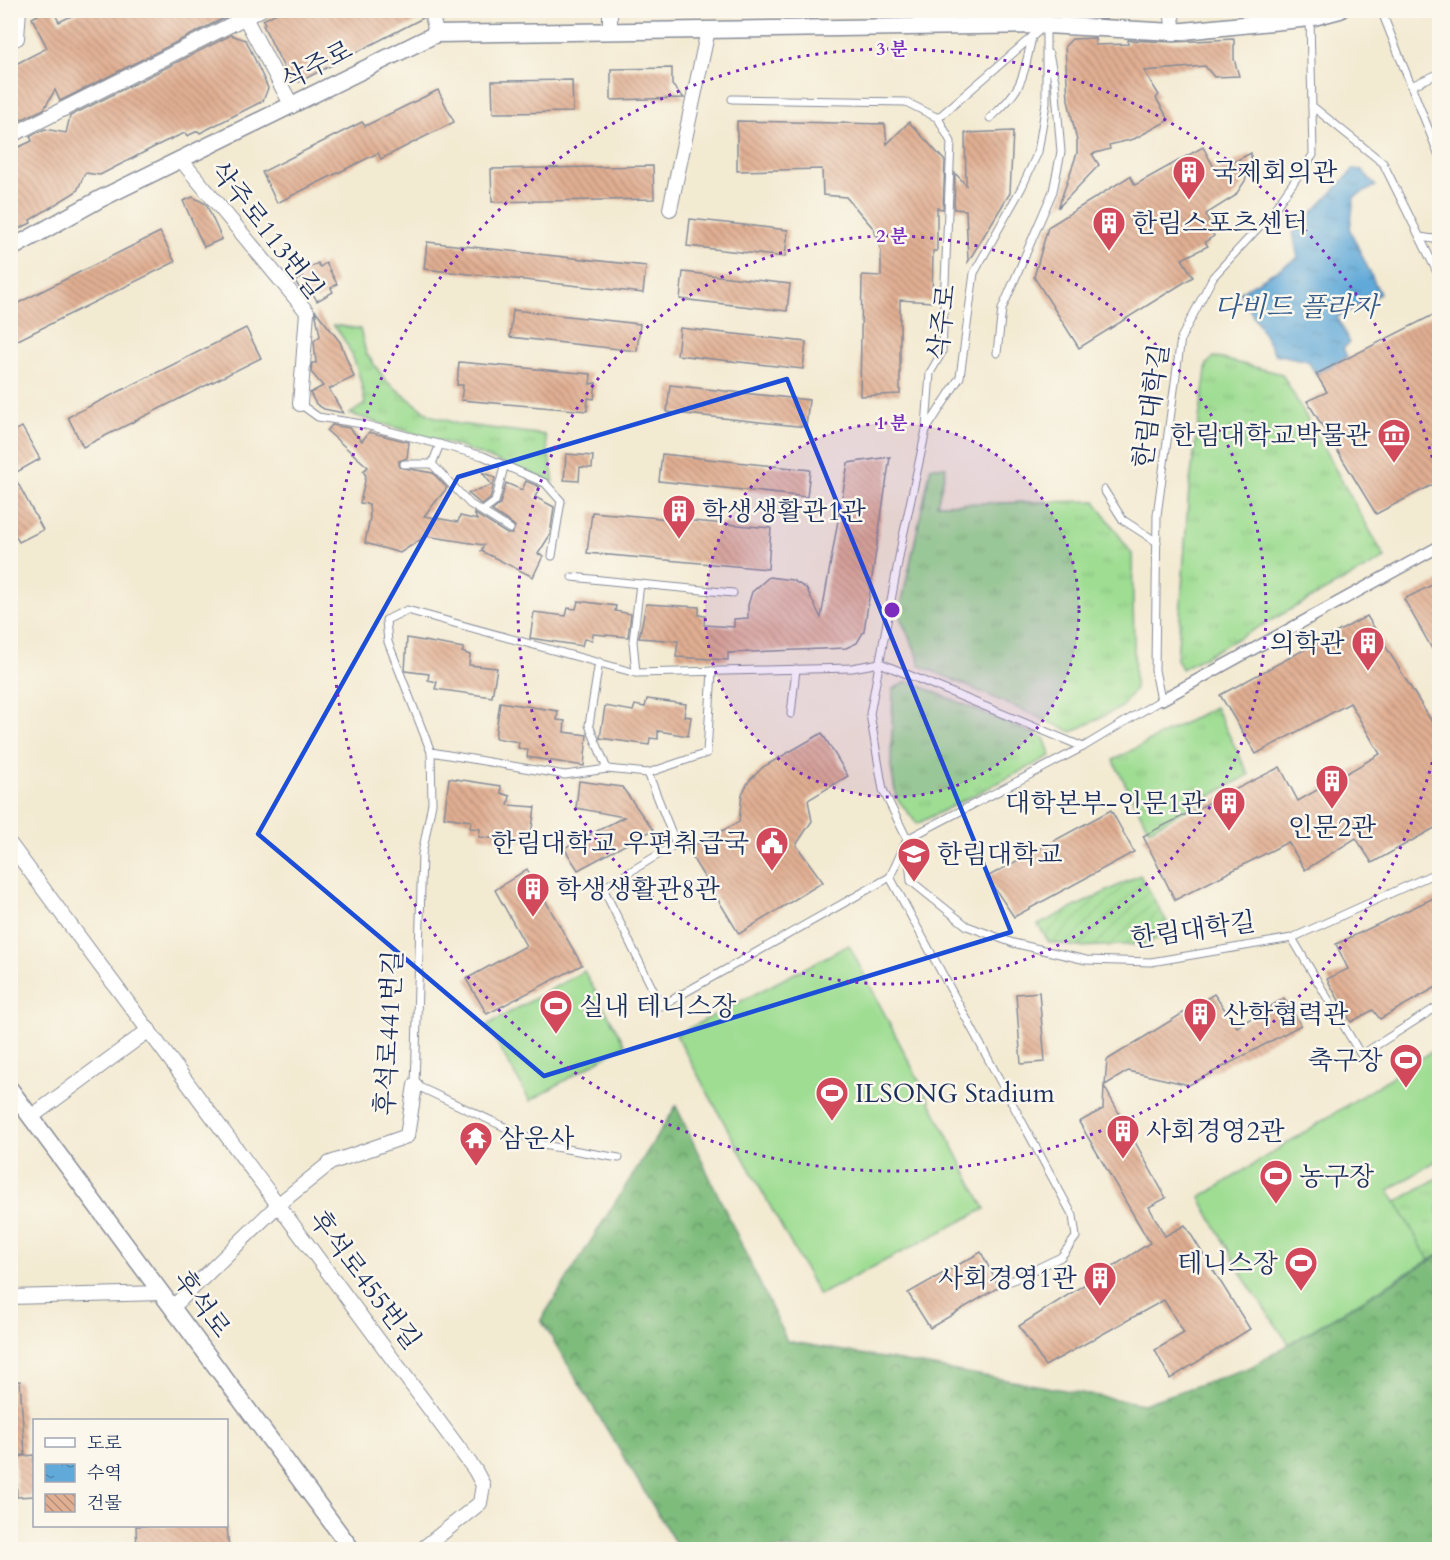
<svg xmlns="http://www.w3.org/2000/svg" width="1450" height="1560" font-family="Cardo,'Noto Serif KR',serif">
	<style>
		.grass { fill: url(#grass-tufts); stroke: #5c8678; stroke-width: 1.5 }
		.forest { fill: url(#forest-crowns); stroke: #4c766d; stroke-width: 1.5 }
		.garden { fill: url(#garden-furrows); stroke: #5c8678; stroke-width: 1.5 }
		.pitch { fill: #9edd92; stroke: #5c8678; stroke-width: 1.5 }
		.water { fill: url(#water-ripples); stroke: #3e6c9b; stroke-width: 1.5 }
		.building { fill: url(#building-back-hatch) }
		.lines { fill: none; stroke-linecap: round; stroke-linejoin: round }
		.service-casing { stroke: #878c98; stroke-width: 9 }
		.pedestrian-casing { stroke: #878c98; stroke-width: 13 }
		.minor-casing { stroke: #878c98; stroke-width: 16 }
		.tertiary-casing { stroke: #878c98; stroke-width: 19 }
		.service { stroke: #fff; stroke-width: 7 }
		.pedestrian { stroke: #fff; stroke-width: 10 }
		.minor { stroke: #fff; stroke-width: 14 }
		.tertiary { stroke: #fff; stroke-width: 16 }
		.marked { fill: none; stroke: #1d4ed8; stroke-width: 4.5; stroke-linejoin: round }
		.ring { fill: none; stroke: #7b2cbf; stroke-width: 3; stroke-dasharray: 3 6 }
		.labels { text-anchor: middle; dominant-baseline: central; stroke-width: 5; stroke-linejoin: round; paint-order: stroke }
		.street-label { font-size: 26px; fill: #1b2f5e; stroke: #fbf7ec }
		.poi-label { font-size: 26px; fill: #1b2f5e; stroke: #fbf7ec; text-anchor: start }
		.water-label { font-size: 27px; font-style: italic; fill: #345a89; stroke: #fbf7ec }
		.centre { fill: #7b2cbf; stroke: #fbf7ec; stroke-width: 3 }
		.ring-label { font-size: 18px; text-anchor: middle; font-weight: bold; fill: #7b2cbf; stroke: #fbf7ec; stroke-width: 5; stroke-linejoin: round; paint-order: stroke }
	</style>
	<defs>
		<pattern id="grass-tufts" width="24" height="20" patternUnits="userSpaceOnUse" patternTransform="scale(1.5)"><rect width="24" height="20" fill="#9edd92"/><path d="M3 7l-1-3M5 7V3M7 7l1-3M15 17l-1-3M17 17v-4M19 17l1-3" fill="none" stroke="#88be80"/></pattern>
		<pattern id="forest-crowns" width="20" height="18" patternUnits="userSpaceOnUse" patternTransform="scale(1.5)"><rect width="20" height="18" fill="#7ebc7c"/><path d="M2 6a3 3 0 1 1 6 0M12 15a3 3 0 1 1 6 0" fill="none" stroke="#669969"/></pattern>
		<pattern id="garden-furrows" width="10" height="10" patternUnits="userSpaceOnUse" patternTransform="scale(1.5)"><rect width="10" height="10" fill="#9edd92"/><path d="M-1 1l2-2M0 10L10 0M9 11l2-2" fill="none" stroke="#88be80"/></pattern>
		<pattern id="water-ripples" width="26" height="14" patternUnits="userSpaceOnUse" patternTransform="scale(1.5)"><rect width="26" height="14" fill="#61a9d8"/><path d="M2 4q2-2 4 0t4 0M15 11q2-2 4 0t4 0" fill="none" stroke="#4f8ab2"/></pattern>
		<pattern id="building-back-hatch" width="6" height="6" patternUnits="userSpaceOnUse" patternTransform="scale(1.5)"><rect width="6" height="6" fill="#e1af92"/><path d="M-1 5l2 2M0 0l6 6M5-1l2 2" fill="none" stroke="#b68f7a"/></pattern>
	</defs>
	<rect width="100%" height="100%" fill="#fbf7ec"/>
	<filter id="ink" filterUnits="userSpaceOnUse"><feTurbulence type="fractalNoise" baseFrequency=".0167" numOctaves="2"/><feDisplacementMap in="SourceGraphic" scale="12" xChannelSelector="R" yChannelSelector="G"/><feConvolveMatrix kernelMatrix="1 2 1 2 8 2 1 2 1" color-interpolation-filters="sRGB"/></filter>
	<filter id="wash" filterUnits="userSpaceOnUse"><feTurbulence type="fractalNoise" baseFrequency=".008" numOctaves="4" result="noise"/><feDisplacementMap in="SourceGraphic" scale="24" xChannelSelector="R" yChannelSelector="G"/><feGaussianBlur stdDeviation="1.35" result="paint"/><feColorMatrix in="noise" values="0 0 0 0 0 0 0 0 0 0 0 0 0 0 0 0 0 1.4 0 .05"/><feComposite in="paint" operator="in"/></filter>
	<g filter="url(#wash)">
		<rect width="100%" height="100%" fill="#f3ead2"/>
		<!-- grass -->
		<g class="grass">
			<path d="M 333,325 L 360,329 L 366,353 L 386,381 L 430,415 L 458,424 L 545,435 L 554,482 L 460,447 L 350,414 L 365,404 C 361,376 352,346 333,325 Z"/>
			<polygon points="1214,357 1282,374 1385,558 1182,669 1177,659 1189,488 1207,364"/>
			<polygon points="931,467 946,467 937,504 1095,501 1132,554 1135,688 1122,707 1072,732 919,665 918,656 899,615"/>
			<polygon points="908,681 1044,738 1051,756 917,824 896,797 891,767 893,689"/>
			<polygon points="1215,707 1249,775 1149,830 1113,760"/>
			<polygon points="1439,1177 1439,1255 1429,1260 1396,1202"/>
		</g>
		<!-- forest -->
		<polygon class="forest" points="676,1106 787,1341 1143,1404 1251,1367 1439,1255 1439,1549 679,1549 541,1320"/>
		<!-- garden -->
		<polygon class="garden" points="1140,875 1172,931 1145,944 1078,947 1049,942 1038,925"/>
		<!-- pitch -->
		<g class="pitch">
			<polygon points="849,945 985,1209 819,1295 676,1035"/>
			<polygon points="584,971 625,1045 530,1101 487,1025"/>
			<polygon points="1439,1047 1439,1159 1389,1190 1429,1260 1289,1344 1245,1280 1200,1198"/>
		</g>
		<!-- water -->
		<polygon class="water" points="1354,169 1362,170 1376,186 1354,197 1350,230 1380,294 1337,317 1350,343 1343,348 1347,357 1316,374 1308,361 1275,354 1240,292 1298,258 1293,233"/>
		<g id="blocks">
			<!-- building -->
			<g class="building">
				<polygon points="35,10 53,10 59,22 84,10 229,10 226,17 60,101 55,90 44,109 10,125 10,67 47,48 32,18 38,15"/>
				<polygon points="282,10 422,10 423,18 299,82 289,78 263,25 265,24 263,20"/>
				<polygon points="231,35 246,40 268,88 263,101 200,133 198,131 187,136 185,133 164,142 100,175 85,173 77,191 30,220 31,223 10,233 10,151 32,141 30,136 45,129 66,133 70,116"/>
				<polygon points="1095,38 1095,45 1128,44 1128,40 1174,42 1234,39 1234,59 1239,76 1214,77 1205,66 1144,71 1159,95 1156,98 1169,120 1134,139 1109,145 1110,149 1092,154 1099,165 1058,208 1077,153 1077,141 1068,100 1065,46 1072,39"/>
				<polygon points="672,68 672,85 684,98 611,100 611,69"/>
				<polygon points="572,80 573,112 493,113 492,81"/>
				<polygon points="438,90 454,122 381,159 378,153 277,203 262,172 362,122 365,126"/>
				<polygon points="737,121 885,124 887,144 909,122 945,161 943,209 937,208 937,251 933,251 932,302 900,300 900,394 860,396 862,275 881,276 881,251 874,229 846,197 823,195 822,169 737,171"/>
				<polygon points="1013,131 1010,193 968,262 966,210 954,209 955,173 966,185 965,133"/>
				<polygon points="1203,147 1216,171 1251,153 1251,164 1245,181 1235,196 1206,214 1214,236 1205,242 1208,246 1182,259 1193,277 1079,348 1034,277 1048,227 1130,176 1135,185"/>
				<polygon points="653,166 654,199 492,202 491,169"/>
				<polygon points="193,197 206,204 222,239 204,247 183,201"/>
				<polygon points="690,219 788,230 785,257 687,246"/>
				<polygon points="160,232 175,262 10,344 10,307"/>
				<polygon points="427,242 646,266 643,293 424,269"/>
				<polygon points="318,263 320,267 326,263 337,284 331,288 333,292 317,301 313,294 308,297 304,295 295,281 303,277 301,272"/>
				<polygon points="683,272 790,284 787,311 680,299"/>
				<polygon points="315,310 340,342 354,377 329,389 343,413 324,409 316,404 310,393 323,386 311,372 312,363 316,363 314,341 320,336"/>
				<polygon points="513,310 640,324 637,351 510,337"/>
				<polygon points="1433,315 1440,328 1440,481 1376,514 1307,401 1327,392 1316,374"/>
				<polygon points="246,328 261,358 83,447 68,417"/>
				<polygon points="680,328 806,342 803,369 677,355"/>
				<polygon points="459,362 591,374 590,384 596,383 594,399 588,398 587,411 461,400 463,385 457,385"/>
				<polygon points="670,385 809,400 806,427 667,412"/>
				<polygon points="332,425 349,428 362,441 369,432 409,442 407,458 399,461 399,467 433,473 447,488 424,516 458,522 460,516 477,520 474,513 507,534 512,534 515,526 492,511 500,504 506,483 522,490 526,481 540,487 535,497 554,507 550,535 538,554 543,556 533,577 481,551 484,545 426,536 400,553 365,543 370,517 369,504 360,503 366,476 363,471 368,467 327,431"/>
				<polygon points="22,427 40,459 13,474 43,530 19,542 10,527 10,433"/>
				<polygon points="566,454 593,456 592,468 580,467 579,481 564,480"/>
				<polygon points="662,454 810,470 807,497 659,481"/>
				<polygon points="890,457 864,631 857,643 846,648 728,653 728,660 676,657 678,641 639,638 646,604 699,607 699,615 705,616 704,625 734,627 734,619 748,618 748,605 752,592 769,577 792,580 806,588 821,618 848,463"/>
				<polygon points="482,472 495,478 490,499 482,505 468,493 492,485"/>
				<polygon points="592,512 771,528 768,569 587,553"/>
				<polygon points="1440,581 1440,663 1404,599"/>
				<polygon points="578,601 616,606 615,611 631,614 628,637 593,634 592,640 584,639 582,646 530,638 534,612 566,616 568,608 576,609"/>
				<polygon points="1367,616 1440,735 1440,825 1372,863 1356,838 1305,870 1288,842 1175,900 1143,836 1280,767 1298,801 1380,754 1350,703 1256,754 1220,695"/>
				<polygon points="407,638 464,648 462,652 470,655 469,665 497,668 492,697 435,689 437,682 428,680 429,674 405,671"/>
				<polygon points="647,699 686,704 684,716 691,717 688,736 658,731 658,739 650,738 649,745 600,738 605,706 633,711 635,705 645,707"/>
				<polygon points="500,702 558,711 557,720 565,721 564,732 587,735 584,766 527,757 528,750 518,748 519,742 495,738"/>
				<polygon points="822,733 848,776 808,800 812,821 796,845 823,882 739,934 687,849 739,822 742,794 749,781 763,767"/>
				<polygon points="449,778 501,786 501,793 510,796 508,805 535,807 530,842 479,837 480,829 470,828 471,821 444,817"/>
				<polygon points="579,781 622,787 653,830 578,870 564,848 624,817 576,808"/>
				<polygon points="1111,810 1134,852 1014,917 987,877"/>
				<polygon points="527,869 582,965 487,1014 466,979 526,946 495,890"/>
				<polygon points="1440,895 1440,985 1380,1019 1373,1010 1351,1022 1327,979 1348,969 1336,944"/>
				<polygon points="1039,992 1045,1062 1021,1064 1016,994"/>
				<polygon points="1214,994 1237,1027 1284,998 1301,1025 1189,1085 1128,1071 1105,1085 1107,1060"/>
				<polygon points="1104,1086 1166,1198 1149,1207 1165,1236 1185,1225 1250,1329 1170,1379 1155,1350 1184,1333 1164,1300 1045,1366 1019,1326 1150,1243 1079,1122 1103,1109"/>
				<polygon points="981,1252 999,1287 930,1328 908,1293"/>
				<polygon points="20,1381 25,1455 10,1456 10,1382"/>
				<polygon points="34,1455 34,1496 17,1497 15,1457"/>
				<polygon points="136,1526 227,1526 229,1550 137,1550"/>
			</g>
		</g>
	</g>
	<g filter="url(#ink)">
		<use href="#blocks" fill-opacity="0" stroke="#878c98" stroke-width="1.5"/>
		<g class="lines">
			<!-- service casing -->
			<g class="service-casing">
				<g id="service">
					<polyline points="1381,10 1440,158"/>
					<polyline points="1046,25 1046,103 1038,152 1022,187 974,273 960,377 926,430 902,541 870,714 883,790 907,839 911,881 967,926 1013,943 1086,960 1151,962 1292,938 1440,871"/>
					<polyline points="1411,86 1440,73"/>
					<polyline points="732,99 906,102 938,118 1041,29"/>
					<polyline points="1312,106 1383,163 1440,278"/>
					<path d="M 990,118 C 1023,90 1023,78 1032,37"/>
					<polyline points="1420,237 1440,240"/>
					<polyline points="997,353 1002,309 1053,191 1061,152 1055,81 1049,54"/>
					<polyline points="300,404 318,417 362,424 483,456 545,483 561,501 552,556"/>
					<polyline points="926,427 930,373 942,352 951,142 938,118"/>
					<polyline points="404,464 432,464 470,504 510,529"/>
					<polyline points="432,464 440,444"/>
					<polyline points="1104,490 1123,520 1157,542"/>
					<polyline points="483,511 495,502 504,467"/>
					<polyline points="572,577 640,584"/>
					<polyline points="599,662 589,725 607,769"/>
					<polyline points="712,671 707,753 648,773 676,844 603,888 661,1006 890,877 906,842"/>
					<polyline points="636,673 633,641 640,584 733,593"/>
					<polyline points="791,714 796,669"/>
					<polyline points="431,752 565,775 607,769 648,773"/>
					<polyline points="907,839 1083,747 1161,700 1155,670 1157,515 1181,338 1213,277 1270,215 1313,155 1310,18"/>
					<polyline points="890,877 1073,1216 1076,1237 1061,1257 1011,1281"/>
					<polyline points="1292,938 1361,1055 1440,1005"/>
					<polyline points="619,1158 543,1145 415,1085 422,854 432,803 431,752 388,642 386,620 407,610 636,673 852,668 880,663 1083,747"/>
				</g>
			</g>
			<!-- pedestrian casing -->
			<g class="pedestrian-casing">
				<polyline id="pedestrian" points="1161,700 1440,546"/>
			</g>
			<!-- minor casing -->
			<g class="minor-casing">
				<g id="minor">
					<polyline points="431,10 436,34"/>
					<polyline points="610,10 610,32"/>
					<polyline points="919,10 921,25"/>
					<polyline points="1043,10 1046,25"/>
					<polyline points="1171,10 1174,32"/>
					<polyline points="242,12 292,106"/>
					<polyline points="10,41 17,38 19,10"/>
					<polyline points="10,136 260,10"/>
					<polyline points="181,160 307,312 300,404"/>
					<polyline points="670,209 708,30"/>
					<polyline points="10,844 475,1470 483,1485 480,1503 421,1550"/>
					<polyline points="31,1117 149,1030"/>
					<polyline points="10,1297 162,1293"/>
					<polyline points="173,1307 279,1204 330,1163 407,1136 415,1085"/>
				</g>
			</g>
			<!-- tertiary casing -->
			<g class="tertiary-casing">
				<g id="tertiary">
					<polyline points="10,249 100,199 436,34 1046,25 1174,32 1310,18 1340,10"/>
					<polyline points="10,1089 352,1550"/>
				</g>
			</g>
			<!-- service -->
			<use href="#service" class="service"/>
			<!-- pedestrian -->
			<use href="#pedestrian" class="pedestrian"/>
			<!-- minor -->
			<use href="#minor" class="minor"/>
			<!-- tertiary -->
			<use href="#tertiary" class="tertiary"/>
		</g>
	</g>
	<!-- marked area -->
	<path class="marked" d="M 787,379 L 1011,932 L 544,1076 L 258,834 L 458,477 Z"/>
	<!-- distance rings -->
	<circle cx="892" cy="610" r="187" fill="#7b2cbf" fill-opacity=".12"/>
	<g class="ring">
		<circle cx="892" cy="610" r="187"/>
		<circle cx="892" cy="610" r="374"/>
		<path d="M1439 736A561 561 0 1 1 1439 484"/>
	</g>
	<!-- icons -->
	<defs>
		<g id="building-pin" transform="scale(1.725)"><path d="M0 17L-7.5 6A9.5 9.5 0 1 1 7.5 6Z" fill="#d1495b" stroke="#fbf7ec"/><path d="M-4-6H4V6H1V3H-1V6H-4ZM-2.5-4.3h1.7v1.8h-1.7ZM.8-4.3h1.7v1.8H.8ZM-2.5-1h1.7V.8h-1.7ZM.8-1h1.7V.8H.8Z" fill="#fff"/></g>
		<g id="museum-pin" transform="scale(1.725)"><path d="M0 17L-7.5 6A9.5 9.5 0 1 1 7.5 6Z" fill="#d1495b" stroke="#fbf7ec"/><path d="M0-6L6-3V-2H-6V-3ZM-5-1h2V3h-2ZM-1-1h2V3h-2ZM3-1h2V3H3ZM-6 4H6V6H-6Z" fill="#fff"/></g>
		<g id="civic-pin" transform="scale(1.725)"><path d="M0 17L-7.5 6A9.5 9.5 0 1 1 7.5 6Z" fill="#d1495b" stroke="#fbf7ec"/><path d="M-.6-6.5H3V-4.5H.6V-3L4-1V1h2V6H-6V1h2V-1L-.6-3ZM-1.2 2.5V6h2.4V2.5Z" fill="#fff"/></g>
		<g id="university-pin" transform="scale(1.725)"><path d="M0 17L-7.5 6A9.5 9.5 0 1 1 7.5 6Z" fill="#d1495b" stroke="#fbf7ec"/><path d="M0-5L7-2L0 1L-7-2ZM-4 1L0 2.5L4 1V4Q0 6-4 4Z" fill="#fff"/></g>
		<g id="stadium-pin" transform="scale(1.725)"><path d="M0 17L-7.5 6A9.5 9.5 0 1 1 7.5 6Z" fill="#d1495b" stroke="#fbf7ec"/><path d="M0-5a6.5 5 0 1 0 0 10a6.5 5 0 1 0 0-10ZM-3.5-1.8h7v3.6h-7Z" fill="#fff"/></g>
		<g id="temple-pin" transform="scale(1.725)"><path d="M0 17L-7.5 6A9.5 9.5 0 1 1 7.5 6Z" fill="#d1495b" stroke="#fbf7ec"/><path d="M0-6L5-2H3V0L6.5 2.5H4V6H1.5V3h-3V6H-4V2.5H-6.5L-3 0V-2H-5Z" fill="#fff"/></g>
	</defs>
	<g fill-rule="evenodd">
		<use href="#building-pin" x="1189" y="172"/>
		<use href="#building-pin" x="1109" y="223"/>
		<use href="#museum-pin" x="1394" y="435"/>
		<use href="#building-pin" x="679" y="511"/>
		<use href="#building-pin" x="1368" y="643"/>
		<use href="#building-pin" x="1332" y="781"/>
		<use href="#building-pin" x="1229" y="803"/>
		<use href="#civic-pin" x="772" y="843"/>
		<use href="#university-pin" x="914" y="854"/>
		<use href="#building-pin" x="533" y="889"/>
		<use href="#stadium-pin" x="556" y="1006"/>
		<use href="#building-pin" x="1200" y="1014"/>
		<use href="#stadium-pin" x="1406" y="1060"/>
		<use href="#stadium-pin" x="832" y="1093"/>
		<use href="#building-pin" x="1123" y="1131"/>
		<use href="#temple-pin" x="476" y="1138"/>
		<use href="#stadium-pin" x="1276" y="1176"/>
		<use href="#stadium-pin" x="1301" y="1263"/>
		<use href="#building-pin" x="1100" y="1278"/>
	</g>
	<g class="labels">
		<!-- street labels -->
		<g class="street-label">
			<text transform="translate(317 65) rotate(-27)">삭주로</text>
			<text transform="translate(267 230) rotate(52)">삭주로113번길</text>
			<text transform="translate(942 322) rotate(-83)">삭주로</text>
			<text transform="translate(1151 406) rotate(-82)">한림대학길</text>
			<text transform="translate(1193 930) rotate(-8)">한림대학길</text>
			<text transform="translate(389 1033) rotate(-87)">후석로441번길</text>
			<text transform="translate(365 1280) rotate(53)">후석로455번길</text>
			<text transform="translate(202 1304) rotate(53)">후석로</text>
		</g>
		<!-- poi labels -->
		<g class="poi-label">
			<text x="1212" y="172">국제회의관</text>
			<text x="1132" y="223">한림스포츠센터</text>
			<text x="1371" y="435" text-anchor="end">한림대학교박물관</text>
			<text x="702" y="511">학생생활관1관</text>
			<text x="1345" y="643" text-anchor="end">의학관</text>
			<text x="1206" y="803" text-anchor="end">대학본부-인문1관</text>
			<text x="1332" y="827" text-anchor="middle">인문2관</text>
			<text x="749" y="843" text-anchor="end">한림대학교 우편취급국</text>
			<text x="937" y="854">한림대학교</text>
			<text x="556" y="889">학생생활관8관</text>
			<text x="579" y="1006">실내 테니스장</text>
			<text x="1223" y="1014">산학협력관</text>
			<text x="1383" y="1060" text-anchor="end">축구장</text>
			<text x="855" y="1093">ILSONG Stadium</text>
			<text x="1146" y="1131">사회경영2관</text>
			<text x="499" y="1138">삼운사</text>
			<text x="1299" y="1176">농구장</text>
			<text x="1278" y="1263" text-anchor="end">테니스장</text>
			<text x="1077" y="1278" text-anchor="end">사회경영1관</text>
		</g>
		<!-- water labels -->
		<g class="water-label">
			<text x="1296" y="307">다비드 플라자</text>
		</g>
	</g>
	<circle cx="892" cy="610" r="9" class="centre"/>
	<g class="ring-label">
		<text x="892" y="55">3 분</text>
		<text x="892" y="242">2 분</text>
		<text x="892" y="429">1 분</text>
	</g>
	<!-- margin -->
	<rect width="1450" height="1560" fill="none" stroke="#fbf7ec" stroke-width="36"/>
	<!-- legend -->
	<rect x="33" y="1419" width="195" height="108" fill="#fbf7ec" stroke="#a1a7b3" stroke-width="1.5"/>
	<rect x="45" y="1438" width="30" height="9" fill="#ffffff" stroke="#a1a7b3" stroke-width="1.5"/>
	<text x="87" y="1449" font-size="18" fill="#1b2f5e">도로</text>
	<rect x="45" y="1464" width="30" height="18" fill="url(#water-ripples)" stroke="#a1a7b3" stroke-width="1.5"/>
	<text x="87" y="1479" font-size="18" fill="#1b2f5e">수역</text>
	<rect x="45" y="1494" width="30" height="18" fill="url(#building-back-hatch)" stroke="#a1a7b3" stroke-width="1.5"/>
	<text x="87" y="1509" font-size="18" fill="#1b2f5e">건물</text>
</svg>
